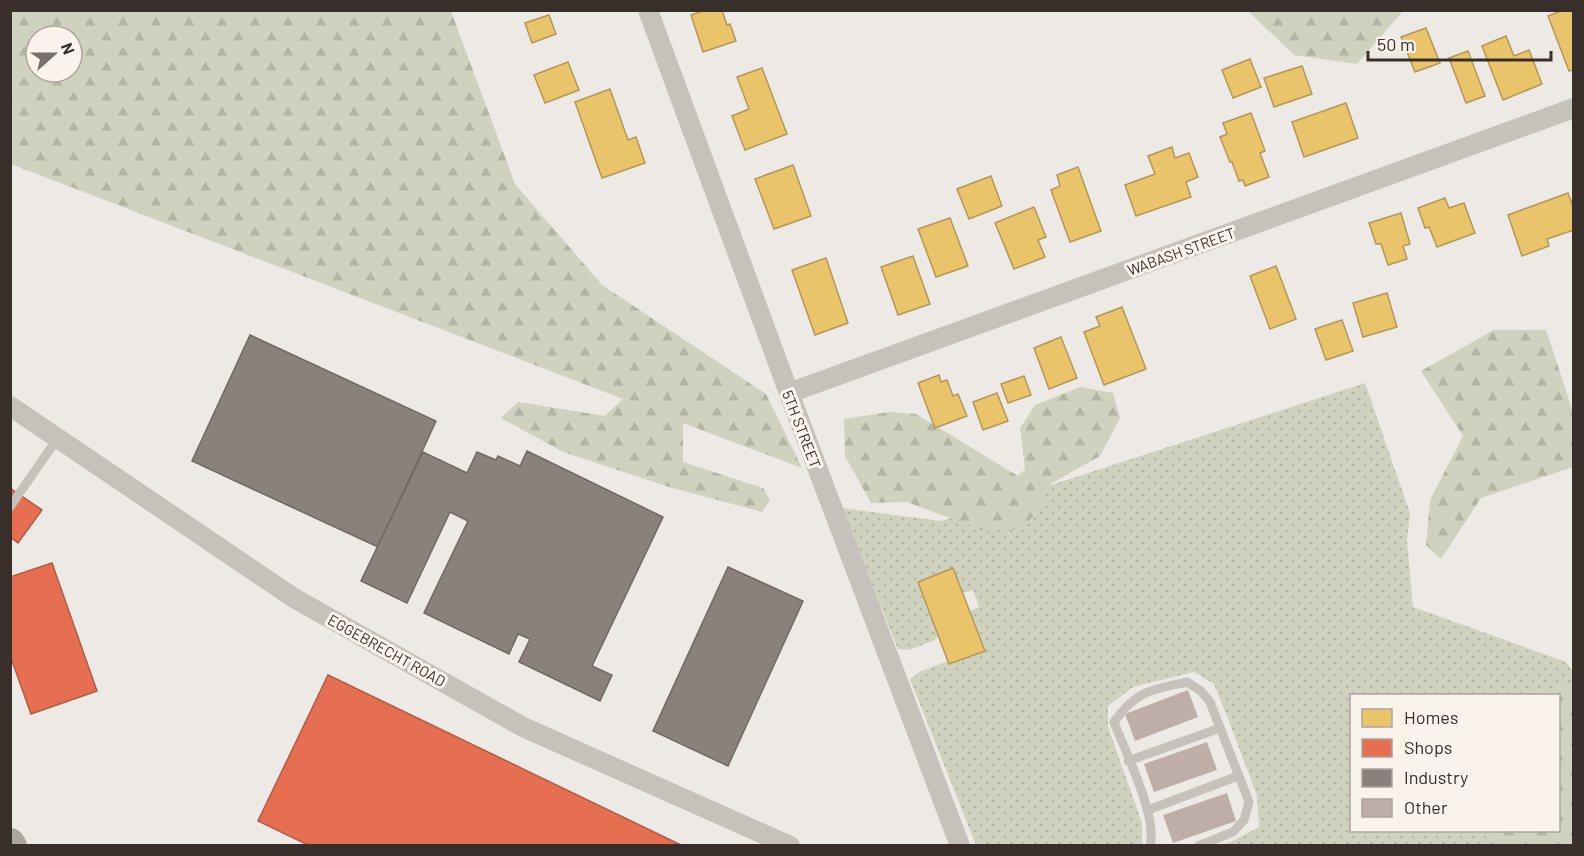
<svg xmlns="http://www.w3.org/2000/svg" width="1584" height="856" font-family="Barlow,sans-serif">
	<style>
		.grass { fill: url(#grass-dots) }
		.forest { fill: url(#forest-firs); fill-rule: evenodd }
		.homes { fill: #e9c46a; stroke: #b49757; stroke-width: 1.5 }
		.shops { fill: #e76f51; stroke: #b25c46; stroke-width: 1.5 }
		.industry { fill: #8a817c; stroke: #716864; stroke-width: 1.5 }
		.building { fill: #bfaea7 }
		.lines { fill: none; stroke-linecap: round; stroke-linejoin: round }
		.service { stroke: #c7c1bc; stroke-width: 9 }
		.minor { stroke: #c7c1bc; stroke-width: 20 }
		.primary { stroke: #aca6a1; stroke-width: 30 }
		.labels { text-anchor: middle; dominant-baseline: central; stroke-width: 6; stroke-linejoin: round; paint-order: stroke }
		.street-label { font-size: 15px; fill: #382f2b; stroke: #f9f3ec }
	</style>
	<defs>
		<pattern id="grass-dots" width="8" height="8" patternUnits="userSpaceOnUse" patternTransform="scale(1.5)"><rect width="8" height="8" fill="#cfd2bf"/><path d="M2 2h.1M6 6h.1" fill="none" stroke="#b2b5a4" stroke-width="1.8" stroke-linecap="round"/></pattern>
		<pattern id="forest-firs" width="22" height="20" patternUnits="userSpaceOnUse" patternTransform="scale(1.5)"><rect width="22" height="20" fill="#cfd2bf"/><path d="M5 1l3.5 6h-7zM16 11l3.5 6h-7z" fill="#b2b5a4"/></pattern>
	</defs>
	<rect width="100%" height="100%" fill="#ede9e4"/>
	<!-- grass -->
	<polygon class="grass" points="1365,383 1410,513 1407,541 1413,607 1566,662 1573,672 1573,685 1523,693 1521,696 1352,696 1352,830 1492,831 1491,845 1225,845 1259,827 1257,796 1229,721 1214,684 1194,672 1133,687 1108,706 1108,727 1142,823 1142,845 976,845 910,679 921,671 948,661 949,664 984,651 970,611 979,607 973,590 963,593 953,568 918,581 938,635 935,640 909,650 898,649 841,508 941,521"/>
	<!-- forest -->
	<g class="forest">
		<path d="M 10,11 L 451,11 L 515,184 L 602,285 L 766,394 L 802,468 L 683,423 L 683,462 L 763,488 L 770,500 L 762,512 L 669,487 L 563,452 L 501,418 L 518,402 L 605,416 L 623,399 L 11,164 ZM 36,36 L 72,36 L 72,72 L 36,72 Z"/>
		<polygon points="1248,11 1403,11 1357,64 1294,55"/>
		<polygon points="1494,330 1546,330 1573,412 1573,467 1481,498 1441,559 1426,545 1430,500 1463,436 1421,371"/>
		<polygon points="1080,387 1113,393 1120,418 1100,456 1052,483 1034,516 1018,529 984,531 907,502 871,503 845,456 844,419 890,412 916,414 1018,476 1025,469 1020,428 1035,405"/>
		<polygon points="1573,685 1573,845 1490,845 1492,831 1558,830 1558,696 1521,695 1523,693"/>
	</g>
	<!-- homes -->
	<g class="homes">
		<polygon points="705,10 722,10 727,25 730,24 736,41 703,52 691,15"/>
		<polygon points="1563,10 1574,10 1574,70 1569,71 1548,16"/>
		<polygon points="549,15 556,34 532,43 525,23"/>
		<polygon points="1426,28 1440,63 1415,72 1401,37"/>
		<polygon points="1506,36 1514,56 1529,50 1542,84 1503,100 1482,46"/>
		<polygon points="1468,51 1485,96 1466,103 1449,58"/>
		<polygon points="1250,59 1261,87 1233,98 1222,70"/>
		<polygon points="568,62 579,90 545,103 534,75"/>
		<polygon points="1302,66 1312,94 1274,107 1264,78"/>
		<polygon points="762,68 787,134 745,150 732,116 749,109 737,77"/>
		<polygon points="610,89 628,140 636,137 645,163 602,178 575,102"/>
		<polygon points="1346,103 1358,138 1304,157 1292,122"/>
		<polygon points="1251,113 1265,151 1260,153 1269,177 1245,186 1243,180 1239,181 1232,162 1230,162 1220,137 1227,134 1223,123"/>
		<polygon points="1172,147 1175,158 1189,153 1198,177 1186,182 1191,197 1136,216 1125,185 1155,174 1148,156"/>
		<polygon points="793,165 811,216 774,229 755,179"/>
		<polygon points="1078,167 1101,231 1070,242 1051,190 1060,186 1057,175"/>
		<polygon points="991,176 1002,206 969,219 957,189"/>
		<polygon points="1568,193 1574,209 1574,230 1547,239 1549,246 1522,256 1508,215"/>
		<polygon points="1445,198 1449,208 1464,203 1475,233 1437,247 1429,227 1425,228 1418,208"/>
		<polygon points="1034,207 1046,237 1038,240 1045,257 1014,269 995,223"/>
		<polygon points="1401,213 1410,244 1403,246 1407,259 1388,265 1381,244 1376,244 1369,223"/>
		<polygon points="950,218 968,266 936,277 918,229"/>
		<polygon points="913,256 930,304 898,315 881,267"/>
		<polygon points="826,258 848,323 815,335 792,270"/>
		<polygon points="1276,266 1296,319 1270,329 1250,276"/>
		<polygon points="1387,293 1397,327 1363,337 1353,303"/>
		<polygon points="1122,307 1146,369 1104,385 1084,332 1100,326 1096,317"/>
		<polygon points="1342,320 1353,351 1326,360 1315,329"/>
		<polygon points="1061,337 1077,378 1049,389 1034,348"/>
		<polygon points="939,375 941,382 947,380 953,396 958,394 967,416 935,428 918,383"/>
		<polygon points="1024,376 1031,395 1008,403 1001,384"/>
		<polygon points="997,393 1008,421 983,430 973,402"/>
		<polygon points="953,568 985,651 949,664 918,582"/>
	</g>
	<!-- shops -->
	<g class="shops">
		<polygon points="10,488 42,510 18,543 10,537"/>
		<polygon points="52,563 97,691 31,714 10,655 10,577"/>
		<polygon points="328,675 683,846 310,846 258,821"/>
	</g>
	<!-- industry -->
	<g class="industry">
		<polygon points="250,335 436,421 378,547 192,461"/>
		<polygon points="527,451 663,517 592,666 612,675 600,701 519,662 530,639 518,634 509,654 424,613 468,521 450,512 407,603 361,581 423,452 467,473 477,452 496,460 498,456 520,466"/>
		<polygon points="728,567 803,601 728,766 653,731"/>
	</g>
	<!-- building -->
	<g class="building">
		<polygon points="1188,690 1198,717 1135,741 1125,714"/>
		<polygon points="1207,742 1217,770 1154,792 1144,764"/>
		<polygon points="1227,793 1236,821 1173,843 1163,815"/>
	</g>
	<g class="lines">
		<!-- service -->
		<g class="service">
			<polyline points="10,507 57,439"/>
			<polyline points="1128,761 1220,728"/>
			<polyline points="1148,810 1238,776"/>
			<path d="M 1150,846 C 1158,817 1125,751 1114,722 C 1137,690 1151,690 1187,682 L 1201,691 L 1210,702 L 1249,802 L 1244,820 L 1233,832 L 1198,846"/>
		</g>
		<!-- minor -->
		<g class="minor">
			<polyline points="648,10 789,393 960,846"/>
			<polyline points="789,393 1574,108"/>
			<polyline points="10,406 294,598 523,727 790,846"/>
		</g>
		<!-- primary -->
		<polyline class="primary" points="10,843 12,846"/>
	</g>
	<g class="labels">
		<!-- street labels -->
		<g class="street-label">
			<text transform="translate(1181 251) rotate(-20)">WABASH STREET</text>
			<text transform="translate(802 429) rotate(69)">5TH STREET</text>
			<text transform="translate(387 650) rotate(29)">EGGEBRECHT ROAD</text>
		</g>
	</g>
	<!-- border -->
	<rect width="1584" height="856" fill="none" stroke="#382f2b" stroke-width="24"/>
	<!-- legend -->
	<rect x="1350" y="694" width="210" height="138" fill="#f9f3ec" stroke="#aca59f" stroke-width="1.5"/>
	<rect x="1362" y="709" width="30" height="18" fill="#e9c46a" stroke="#aca59f" stroke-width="1.5"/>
	<text x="1404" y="724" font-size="18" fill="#382f2b">Homes</text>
	<rect x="1362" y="739" width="30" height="18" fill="#e76f51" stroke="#aca59f" stroke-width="1.5"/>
	<text x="1404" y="754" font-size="18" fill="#382f2b">Shops</text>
	<rect x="1362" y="769" width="30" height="18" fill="#8a817c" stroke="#aca59f" stroke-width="1.5"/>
	<text x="1404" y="784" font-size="18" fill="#382f2b">Industry</text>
	<rect x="1362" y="799" width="30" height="18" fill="#bfaea7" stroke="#aca59f" stroke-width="1.5"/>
	<text x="1404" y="814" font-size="18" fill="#382f2b">Other</text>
	<!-- north arrow -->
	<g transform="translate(54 54) rotate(69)"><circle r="28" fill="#f9f3ec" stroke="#aca59f" stroke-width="1.5"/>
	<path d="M0-4.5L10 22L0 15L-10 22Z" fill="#77706c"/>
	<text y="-9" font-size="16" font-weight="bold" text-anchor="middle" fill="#382f2b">N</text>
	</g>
	<!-- scale -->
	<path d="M1368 51v9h183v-9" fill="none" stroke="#382f2b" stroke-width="3"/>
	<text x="1377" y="51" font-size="18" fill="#382f2b" stroke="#f9f3ec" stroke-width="4.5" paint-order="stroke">50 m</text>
</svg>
